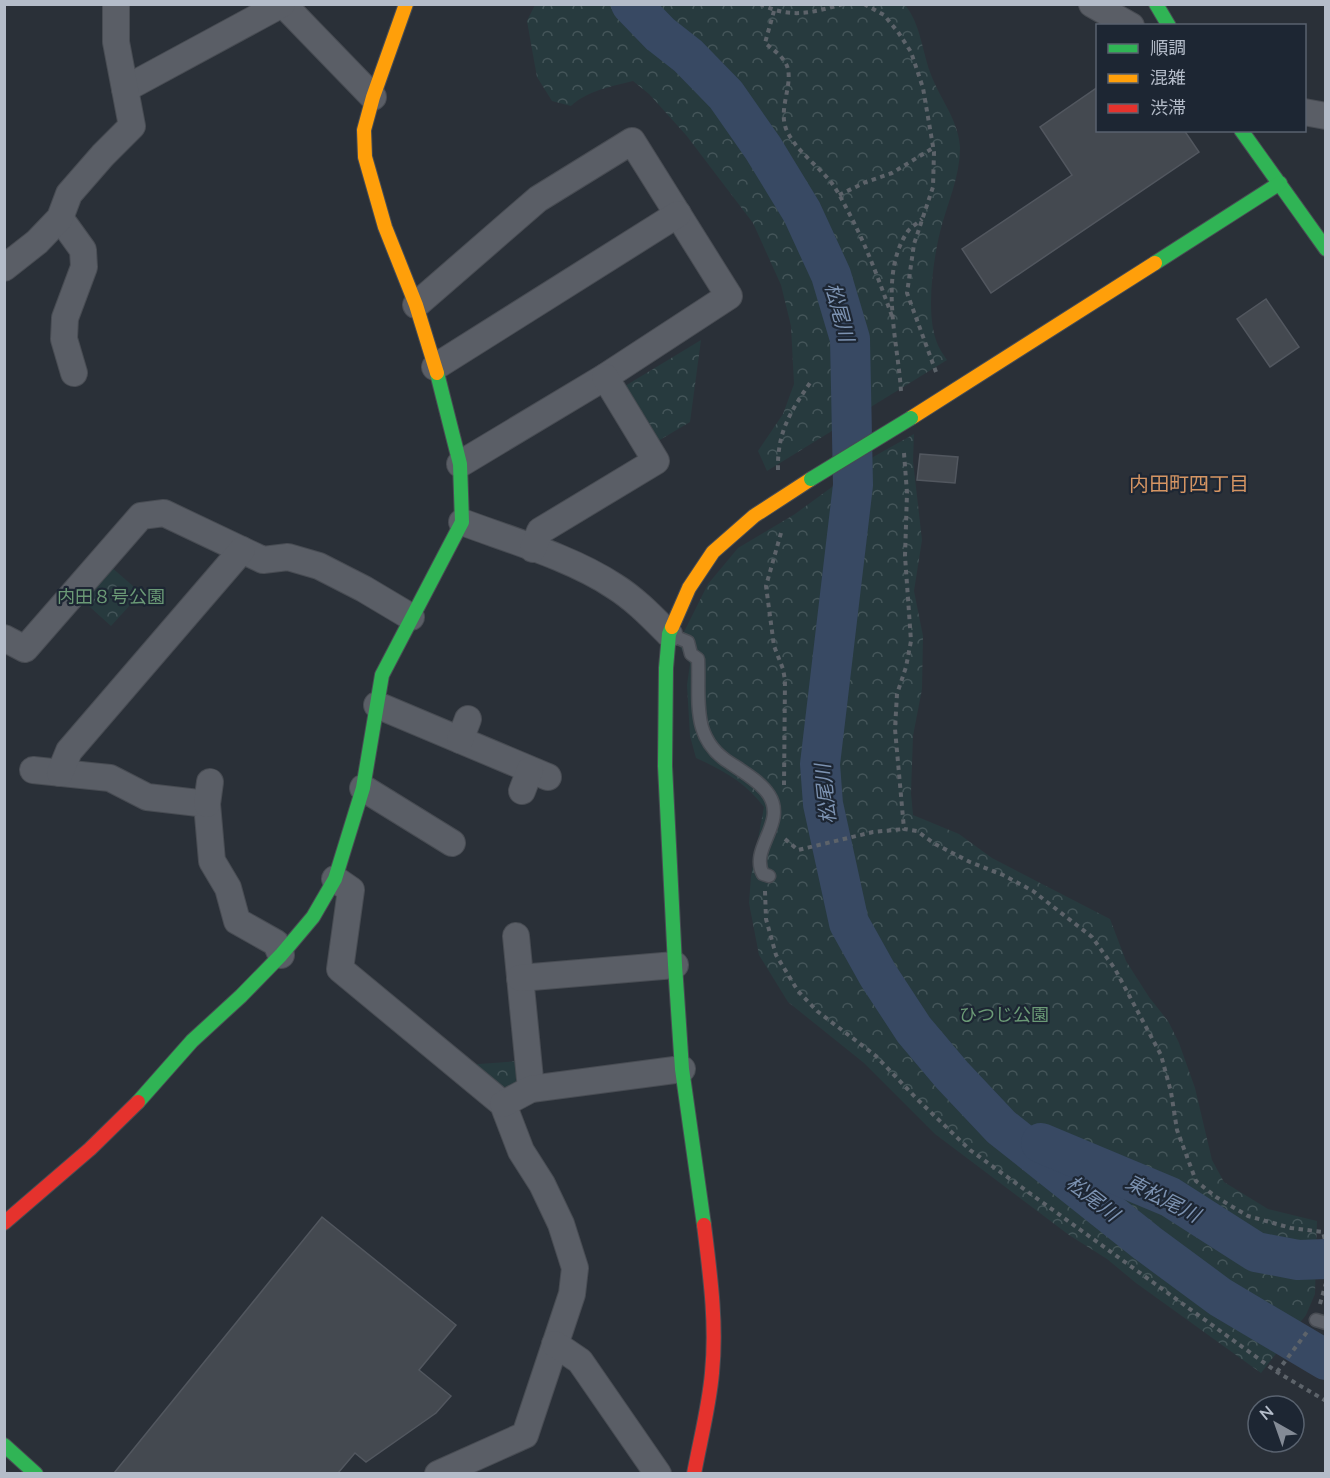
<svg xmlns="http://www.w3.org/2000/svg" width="1330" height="1478" font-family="Mulish,'Noto Sans JP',sans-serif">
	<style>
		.park { fill: url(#park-crowns) }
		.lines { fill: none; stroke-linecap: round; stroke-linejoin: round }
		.river { stroke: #384963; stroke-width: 40 }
		.building { fill: #444950; stroke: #52575f; stroke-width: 1.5 }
		.lane-casing { stroke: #484c53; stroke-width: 15 }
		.street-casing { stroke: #484c53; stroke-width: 28 }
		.fast-casing { stroke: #484c53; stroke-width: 16 }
		.slow-casing { stroke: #484c53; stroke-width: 16 }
		.jam-casing { stroke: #484c53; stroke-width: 16 }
		.path { stroke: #5d636a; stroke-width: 4; stroke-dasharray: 4.5 4.5; stroke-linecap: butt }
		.lane { stroke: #5a5e66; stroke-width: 12 }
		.street { stroke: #5a5e66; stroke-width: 26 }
		.fast { stroke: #30b455; stroke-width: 14 }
		.slow { stroke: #ff9f0a; stroke-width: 14 }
		.jam { stroke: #e5322d; stroke-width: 14 }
		.fast-bridge-casing { stroke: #484c53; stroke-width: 16; stroke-linecap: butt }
		.fast-bridge { stroke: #30b455; stroke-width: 14 }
		.labels { text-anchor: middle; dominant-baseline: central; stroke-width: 4.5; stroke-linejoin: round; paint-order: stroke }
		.park-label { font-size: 18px; fill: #6b9a76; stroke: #1d2633 }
		.water-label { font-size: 20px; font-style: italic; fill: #7c92b1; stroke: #1d2633 }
		.neighbourhood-label { font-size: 20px; fill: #d59563; stroke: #1d2633 }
	</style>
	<defs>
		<pattern id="park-crowns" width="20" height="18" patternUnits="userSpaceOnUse" patternTransform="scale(1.5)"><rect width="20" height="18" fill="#273a3e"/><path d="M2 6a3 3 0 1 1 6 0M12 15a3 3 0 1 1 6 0" fill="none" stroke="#445559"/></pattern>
	</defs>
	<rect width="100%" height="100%" fill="#2a3038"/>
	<!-- park -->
	<g class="park">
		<path d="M 535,5 L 905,5 C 920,23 922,49 930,72 C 939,98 959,120 960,148 C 960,177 947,204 940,232 C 933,261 926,312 936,340 C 938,347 943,354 947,360 L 767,471 L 758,451 L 783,414 L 794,384 L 791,326 L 781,285 L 753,223 L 686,135 L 649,94 L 633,81 C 612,86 587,91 571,106 L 552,101 L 537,77 L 533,55 L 527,21 Z"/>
		<polygon points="701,340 690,422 653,444 620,389"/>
		<path d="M 914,434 L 913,461 L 922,540 L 914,591 L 923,636 L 922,689 L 913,736 L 911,793 L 913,815 L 959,834 L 992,858 L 1110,919 L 1126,961 L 1149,997 L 1168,1021 L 1179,1043 L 1195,1088 L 1212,1160 L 1224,1182 L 1268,1209 L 1317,1221 L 1315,1294 L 1306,1315 L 1261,1373 L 1136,1283 L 1107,1259 L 1069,1235 L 935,1134 L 864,1063 L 788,1002 L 759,955 L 749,903 L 751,876 L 764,807 C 746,783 723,770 696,758 L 690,736 L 687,685 L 690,664 L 678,644 L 708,584 L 738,548 L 795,514 L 873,457 Z"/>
		<polygon points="110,566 141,593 111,626 81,599"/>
		<polygon points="519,1061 520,1086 508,1094 465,1065"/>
	</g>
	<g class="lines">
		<!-- river -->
		<g class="river">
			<polyline points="631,4 660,34 688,56 726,95 763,148 802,212 831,275 850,339 853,485 820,764 823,804 849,923 878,975 914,1030 952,1075 1001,1127 1147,1243 1220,1297 1326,1360"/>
			<polyline points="1041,1143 1170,1197 1256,1252 1298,1260 1326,1259"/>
		</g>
	</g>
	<!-- building -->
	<g class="building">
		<polygon points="1098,87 1098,130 1184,130 1199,152 991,293 962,249 1072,175 1040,127"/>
		<polygon points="1266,299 1299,347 1270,367 1237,319"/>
		<polygon points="920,454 958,457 955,483 917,480"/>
		<polygon points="322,1217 456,1325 419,1370 451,1396 436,1413 366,1462 355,1453 338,1473 114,1473"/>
	</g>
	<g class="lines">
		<!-- lane casing -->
		<g class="lane-casing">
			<g id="lane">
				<path d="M 671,635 L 688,642 L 691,654 L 698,659 C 700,700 690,738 730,763 C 742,771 761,782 769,795 C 787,823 749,849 763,874 L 769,876"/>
				<polyline points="1316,1320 1326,1323"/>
			</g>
		</g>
		<!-- street casing -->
		<g class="street-casing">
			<g id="street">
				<polyline points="283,4 373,97"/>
				<polyline points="1092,4 1131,26"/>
				<polyline points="125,89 282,4"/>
				<polyline points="1304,112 1326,116"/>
				<polyline points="60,218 83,250 84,267 65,318 64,339 74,373"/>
				<polyline points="4,268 37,242 60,218 69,194 103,155 132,126 116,42 116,4"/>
				<polyline points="416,305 538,199 632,141 729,296 605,377 460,464"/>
				<polyline points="435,367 678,214"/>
				<path d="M 462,522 C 510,540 572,558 614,586 C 635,599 652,617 669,634"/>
				<polyline points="533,549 540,531 656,461 605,377"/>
				<polyline points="4,638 25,649 141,516 164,513 263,560 288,557 319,566 364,589 411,617"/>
				<polyline points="377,705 548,777"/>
				<polyline points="460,740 468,719"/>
				<polyline points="33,770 110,778 147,797 207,804 212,861 228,888 237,921 276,943 281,955"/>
				<polyline points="60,773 69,751 242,550"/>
				<polyline points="363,788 452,843"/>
				<polyline points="522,791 530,770"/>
				<polyline points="207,804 210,782"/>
				<polyline points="335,879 351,890 340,969 503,1104 521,1151 542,1184 561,1224 575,1268 572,1294 525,1435 438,1474"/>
				<polyline points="516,936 531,1089"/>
				<polyline points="520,978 675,965"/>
				<polyline points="503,1104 531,1089 682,1069"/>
				<polyline points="555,1344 580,1361 658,1474"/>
			</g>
		</g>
		<!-- fast casing -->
		<g class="fast-casing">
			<g id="fast">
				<polyline points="1156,4 1169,26"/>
				<polyline points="1241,130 1326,249"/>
				<polyline points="1155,263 1280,183"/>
				<polyline points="672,627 669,634 666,668 665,766 675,965 682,1069 704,1225"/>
				<polyline points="138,1102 192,1041 241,996 281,955 313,917 335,879 363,788 382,675 462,522 460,464 437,373"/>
				<polyline points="4,1445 36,1474"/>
			</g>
		</g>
		<!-- slow casing -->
		<g class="slow-casing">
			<g id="slow">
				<polyline points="406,4 373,97 364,130 365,157 385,227 416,305 437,373"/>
				<polyline points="911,418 1155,263"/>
				<polyline points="672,627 689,588 713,552 754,516 811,479"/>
			</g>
		</g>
		<!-- jam casing -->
		<g class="jam-casing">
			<g id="jam">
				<polyline points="4,1223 90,1149 138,1102"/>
				<path d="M 694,1474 C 700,1441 709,1407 712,1373 C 717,1323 710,1274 704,1225"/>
			</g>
		</g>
		<!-- path -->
		<g class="path">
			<path d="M 760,4 C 791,19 811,13 843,4"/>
			<polyline points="864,4 884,15 898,32 911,52 923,88 934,152 933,187 914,244 907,293 936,372"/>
			<path d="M 774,11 L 765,43 C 772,49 780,54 785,62 C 797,81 775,110 788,133 C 798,152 817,165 830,181 C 838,191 843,202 849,213 C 867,247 880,283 893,319"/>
			<polyline points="839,195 866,182 892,173 933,148"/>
			<path d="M 901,391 C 898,342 878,274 908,231 C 911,227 918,223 922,219"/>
			<polyline points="904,453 907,493 905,556 911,641 906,667 897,694 895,729 904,829 917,831 935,844 970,862 1003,875 1033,891 1092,937 1115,969 1161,1055 1171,1092 1177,1130 1196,1181 1216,1197 1248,1216 1291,1228 1323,1232 1326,1244"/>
			<path d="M 778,470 C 777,431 791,411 812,380"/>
			<polyline points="781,533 766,586 774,646 783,669 785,680 784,786"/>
			<polyline points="785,839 798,850 873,832 904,829"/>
			<polyline points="765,891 766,919 776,955 798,991 817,1011 876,1056 916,1098 970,1150 1277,1372 1326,1401"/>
			<polyline points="1320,1304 1326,1283"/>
			<polyline points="1277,1372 1307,1332"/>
		</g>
		<!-- lane -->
		<use href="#lane" class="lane"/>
		<!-- street -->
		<use href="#street" class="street"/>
		<!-- fast -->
		<use href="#fast" class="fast"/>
		<!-- slow -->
		<use href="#slow" class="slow"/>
		<!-- jam -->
		<use href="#jam" class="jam"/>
		<!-- fast-bridge casing -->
		<g class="fast-bridge-casing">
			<polyline id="fast-bridge" points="811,479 911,418"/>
		</g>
		<!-- fast-bridge -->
		<use href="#fast-bridge" class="fast-bridge"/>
	</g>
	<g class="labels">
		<!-- park labels -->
		<g class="park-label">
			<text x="111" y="596">内田８号公園</text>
			<text x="1004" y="1014">ひつじ公園</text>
		</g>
		<!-- water labels -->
		<g class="water-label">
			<text transform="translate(840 312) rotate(75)">松尾川</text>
			<text transform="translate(825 794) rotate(-96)">松尾川</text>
			<text transform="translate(1093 1198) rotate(38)">松尾川</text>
			<text transform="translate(1163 1198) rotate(27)">東松尾川</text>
		</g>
		<!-- neighbourhood labels -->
		<g class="neighbourhood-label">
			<text x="1189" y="483">内田町四丁目</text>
		</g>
	</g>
	<!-- border -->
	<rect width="1330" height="1478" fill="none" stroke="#b4bcc9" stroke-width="12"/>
	<!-- legend -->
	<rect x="1096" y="24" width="210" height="108" fill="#1d2633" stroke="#59626f" stroke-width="1.5"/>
	<rect x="1108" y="44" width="30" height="9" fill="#30b455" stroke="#59626f" stroke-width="1.5"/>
	<text x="1150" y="54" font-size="18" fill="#b4bcc9">順調</text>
	<rect x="1108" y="74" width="30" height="9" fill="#ff9f0a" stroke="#59626f" stroke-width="1.5"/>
	<text x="1150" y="84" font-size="18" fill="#b4bcc9">混雑</text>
	<rect x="1108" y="104" width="30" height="9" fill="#e5322d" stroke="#59626f" stroke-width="1.5"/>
	<text x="1150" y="114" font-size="18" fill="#b4bcc9">渋滞</text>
	<!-- north arrow -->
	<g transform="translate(1276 1424) rotate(320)"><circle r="28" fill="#1d2633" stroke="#59626f" stroke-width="1.5"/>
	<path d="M0-4.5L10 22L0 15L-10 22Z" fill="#848b96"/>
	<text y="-9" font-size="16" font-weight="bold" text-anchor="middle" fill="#b4bcc9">N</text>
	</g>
</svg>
